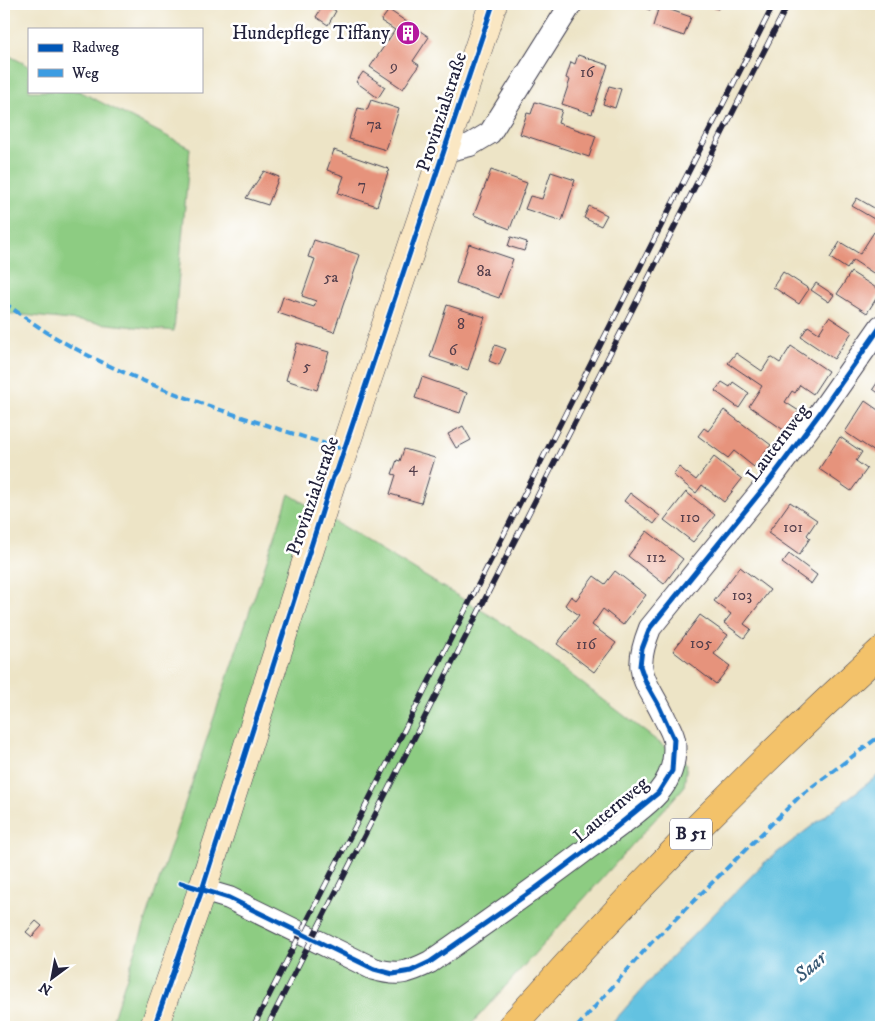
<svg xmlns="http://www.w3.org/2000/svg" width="885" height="1031" font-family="'IM FELL DW Pica',serif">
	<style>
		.green { fill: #8dcc82; stroke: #58775e }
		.water { fill: #63c2e1; stroke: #42728e }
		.building { fill: #e6937b }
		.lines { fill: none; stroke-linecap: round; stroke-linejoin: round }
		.street-casing { stroke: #403f50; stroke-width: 24 }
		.secondary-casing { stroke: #403f50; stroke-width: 29 }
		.primary-casing { stroke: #403f50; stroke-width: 29 }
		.street { stroke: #fff; stroke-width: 22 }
		.secondary { stroke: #fae7c3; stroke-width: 28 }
		.primary { stroke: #f3c26a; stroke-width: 28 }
		.rail-casing { stroke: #22223b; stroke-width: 5.5 }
		.rail { stroke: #fff; stroke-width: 4; stroke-dasharray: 11; stroke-linecap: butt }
		.quiet { stroke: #3c9ce2; stroke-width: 4; stroke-dasharray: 8 4; stroke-linecap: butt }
		.cycleway-casing { stroke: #fff; stroke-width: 8 }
		.cycleway { stroke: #0057b8; stroke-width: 5 }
		.labels { text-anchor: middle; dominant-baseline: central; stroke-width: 5; stroke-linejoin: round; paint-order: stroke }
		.number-label { font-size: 16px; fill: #533e4b }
		.shield { fill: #fff; stroke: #646476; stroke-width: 1 }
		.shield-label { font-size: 18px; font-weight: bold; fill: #22223b }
		.poi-label { font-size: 19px; fill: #22223b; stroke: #fff; text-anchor: end }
		.street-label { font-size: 19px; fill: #22223b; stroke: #fff }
		.water-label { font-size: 20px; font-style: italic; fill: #395a75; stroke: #fff }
	</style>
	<rect width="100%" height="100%" fill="#fff"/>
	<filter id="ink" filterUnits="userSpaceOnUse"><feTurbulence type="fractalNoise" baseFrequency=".02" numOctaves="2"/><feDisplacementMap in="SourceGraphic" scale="10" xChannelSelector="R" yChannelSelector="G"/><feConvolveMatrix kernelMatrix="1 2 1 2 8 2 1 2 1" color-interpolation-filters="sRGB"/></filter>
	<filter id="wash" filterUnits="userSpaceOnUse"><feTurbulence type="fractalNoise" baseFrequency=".0096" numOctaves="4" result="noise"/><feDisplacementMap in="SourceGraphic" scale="20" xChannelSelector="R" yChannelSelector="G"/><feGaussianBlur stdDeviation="1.12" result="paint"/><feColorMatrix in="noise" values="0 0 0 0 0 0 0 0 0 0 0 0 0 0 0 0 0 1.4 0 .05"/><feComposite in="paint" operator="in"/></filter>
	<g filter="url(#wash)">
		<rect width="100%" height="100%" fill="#ede4c6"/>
		<!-- green -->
		<g class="green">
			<polygon points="4,53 29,66 29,91 79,91 190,148 174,331 4,313"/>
			<polygon points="289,494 509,627 687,764 684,787 469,1027 110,1027"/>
		</g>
		<!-- water -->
		<polygon class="water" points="881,773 881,1027 609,1027 659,970 765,862"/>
		<g id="blocks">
			<!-- building -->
			<g class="building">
				<polygon points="324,4 336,11 328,25 316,17"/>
				<polygon points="634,4 652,4 650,10"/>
				<polygon points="703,4 720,4 718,9"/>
				<polygon points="659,6 691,17 684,36 653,26"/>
				<polygon points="389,10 429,37 413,61 419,65 403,89 370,67 395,30 381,21"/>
				<polygon points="578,55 608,65 592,114 562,104 570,80 566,78 571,62 575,64"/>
				<polygon points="363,72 385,87 378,98 356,82"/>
				<polygon points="609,86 621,89 615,108 603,104"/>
				<polygon points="371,100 399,109 386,150 349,139 358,108 367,110"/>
				<polygon points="535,102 562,110 558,123 596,136 589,157 520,134 527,113 531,114"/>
				<polygon points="334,150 389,169 377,206 338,193 344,176 327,170"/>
				<polygon points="491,170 527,183 510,229 474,215"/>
				<polygon points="264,171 279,177 268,205 246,198"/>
				<polygon points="551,172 575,180 562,221 525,209 530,196 542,199"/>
				<polygon points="857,198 881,212 881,223 852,206"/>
				<polygon points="589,206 607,215 601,226 584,218"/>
				<polygon points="874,232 881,236 881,278 853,260 847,269 830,258 840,242 860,254"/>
				<polygon points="511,237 527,242 524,251 508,246"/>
				<polygon points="314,240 360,255 334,332 278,313 283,297 314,307 316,301 302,296 315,259 308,257"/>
				<polygon points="469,244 513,259 499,298 456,283"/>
				<polygon points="783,272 809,289 799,304 773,287"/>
				<polygon points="851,272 881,291 867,313 837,294"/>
				<polygon points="816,283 834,295 829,302 811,290"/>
				<polygon points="447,305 485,317 468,370 430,357"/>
				<polygon points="829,317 852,332 834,359 801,337 808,326 819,333"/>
				<polygon points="297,343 329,352 317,390 286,380"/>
				<polygon points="495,345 506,349 499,365 489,361"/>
				<polygon points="791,346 828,371 813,394 800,385 795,393 792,391 785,402 799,411 785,431 749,406 762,386 728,363 736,353 762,371 771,357 780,363"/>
				<polygon points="422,377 467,393 460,413 415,398"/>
				<polygon points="881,377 881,395 873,389"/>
				<polygon points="722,382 730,387 733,382 749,393 739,408 715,391"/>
				<polygon points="865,401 881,412 881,456 845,432"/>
				<polygon points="724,410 771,445 754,467 734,451 728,458 698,436 704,428 708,431"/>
				<polygon points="463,426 471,440 456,448 448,434"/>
				<polygon points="840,437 862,452 856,461 867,469 851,491 819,469"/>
				<polygon points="404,449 435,458 421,503 390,494 396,475 392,474 397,460 400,461"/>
				<polygon points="714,457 742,479 724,502 702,485 696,493 673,475 679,467 696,480"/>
				<polygon points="686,492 715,515 693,542 664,520"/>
				<polygon points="630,493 660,516 654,524 624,501"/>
				<polygon points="790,502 817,520 807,535 810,538 799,555 768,533"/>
				<polygon points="647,531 683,559 664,584 628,556"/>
				<polygon points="789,554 817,575 811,584 782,563"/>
				<polygon points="740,567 770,590 744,624 751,629 744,638 724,623 731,614 714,601"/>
				<polygon points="615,571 646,595 623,625 603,609 592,625 616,643 594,672 557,644 579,615 565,605 571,596 576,600 594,576 605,584"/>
				<polygon points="700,615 728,635 714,654 730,666 716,684 673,651"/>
				<polygon points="36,921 42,926 32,937 26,932"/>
			</g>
		</g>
	</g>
	<g filter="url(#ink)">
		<use href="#blocks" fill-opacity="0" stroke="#403f50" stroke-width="1"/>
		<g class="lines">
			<!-- street casing -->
			<g class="street-casing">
				<g id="street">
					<polyline points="445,151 470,145 490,133 571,4"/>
					<path d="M 202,890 L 229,898 L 374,969 C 398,976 408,973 430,962 C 483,925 536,888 587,849 C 607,835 643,810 658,793 C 671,778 676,759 674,740 C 673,733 668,725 665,719 C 646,678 631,676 650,628 L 767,484 L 820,413 L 881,326"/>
				</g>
			</g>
			<!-- secondary casing -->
			<g class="secondary-casing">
				<polyline id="secondary" points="154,1027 202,890 333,477 337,471 493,4"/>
			</g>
			<!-- primary casing -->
			<g class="primary-casing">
				<path id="primary" d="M 511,1027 C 628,895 751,770 881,651"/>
			</g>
			<!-- street -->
			<use href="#street" class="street"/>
			<!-- secondary -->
			<use href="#secondary" class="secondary"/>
			<!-- primary -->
			<use href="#primary" class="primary"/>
			<!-- rail casing -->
			<g class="rail-casing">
				<g id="rail">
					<polyline points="253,1027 774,4"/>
					<polyline points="267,1027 788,4"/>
				</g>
			</g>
			<!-- rail -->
			<use href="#rail" class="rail"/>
			<!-- quiet -->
			<g class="quiet">
				<path d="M 4,303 C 22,315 39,328 58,339 C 146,390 248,419 345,450"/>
				<polyline points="577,1027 652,942 800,796 881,735"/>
			</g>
			<!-- cycleway casing -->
			<g class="cycleway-casing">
				<g id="cycleway">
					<polyline points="181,883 229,898 374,969 393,974 411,971 430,962 536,888 604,837 658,793 672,771 674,739 658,704 646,683 640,666 642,649 650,628 767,484 820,413 881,326"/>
					<polyline points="154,1027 202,890 333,477 337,471 493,4"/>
				</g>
			</g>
			<!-- cycleway -->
			<use href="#cycleway" class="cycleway"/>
		</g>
	</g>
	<!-- icons -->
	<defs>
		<g id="building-disc" transform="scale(1.25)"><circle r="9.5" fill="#b5179e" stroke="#fff"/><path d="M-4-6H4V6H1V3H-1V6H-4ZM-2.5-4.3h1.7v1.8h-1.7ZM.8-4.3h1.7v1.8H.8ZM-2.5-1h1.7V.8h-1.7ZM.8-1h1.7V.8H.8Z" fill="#fff"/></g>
	</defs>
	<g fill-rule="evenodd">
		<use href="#building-disc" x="408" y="33"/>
	</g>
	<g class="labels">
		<!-- number labels -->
		<g class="number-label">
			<text x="394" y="66">9</text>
			<text x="587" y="72">16</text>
			<text x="374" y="124">7a</text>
			<text x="362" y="185">7</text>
			<text x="484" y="271">8a</text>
			<text x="331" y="277">5a</text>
			<text x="461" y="324">8</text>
			<text x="453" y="350">6</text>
			<text x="307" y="366">5</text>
			<text x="413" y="467">4</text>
			<text x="690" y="517">110</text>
			<text x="793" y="527">101</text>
			<text x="656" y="557">112</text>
			<text x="742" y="595">103</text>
			<text x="701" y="643">105</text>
			<text x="586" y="644">116</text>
		</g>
		<!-- shield labels -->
		<rect class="shield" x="670" y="818.5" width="42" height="31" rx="4"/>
		<g class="shield-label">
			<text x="691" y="834">B 51</text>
		</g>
		<!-- poi labels -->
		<g class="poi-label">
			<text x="390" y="33">Hundepflege Tiffany</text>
		</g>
		<!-- street labels -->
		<g class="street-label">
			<text transform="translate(442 112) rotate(-72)">Provinzialstraße</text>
			<text transform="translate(778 443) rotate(-53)">Lauternweg</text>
			<text transform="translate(313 496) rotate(-71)">Provinzialstraße</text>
			<text transform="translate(611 810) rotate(-40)">Lauternweg</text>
		</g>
		<!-- water labels -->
		<g class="water-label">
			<text transform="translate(811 967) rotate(-41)">Saar</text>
		</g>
	</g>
	<!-- margin -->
	<rect width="885" height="1031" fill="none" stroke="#fff" stroke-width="20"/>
	<!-- legend -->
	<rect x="28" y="28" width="175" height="65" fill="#ffffff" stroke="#a7a7b1"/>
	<rect x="38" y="44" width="25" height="8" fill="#0057b8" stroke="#a7a7b1"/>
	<text x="72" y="52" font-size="15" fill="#22223b">Radweg</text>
	<rect x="38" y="69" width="25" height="8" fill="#3c9ce2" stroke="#a7a7b1"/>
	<text x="72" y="78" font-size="15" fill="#22223b">Weg</text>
	<!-- north arrow -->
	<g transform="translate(52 978) rotate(212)" stroke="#ffffff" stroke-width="4" paint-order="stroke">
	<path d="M0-4L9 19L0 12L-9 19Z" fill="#22223b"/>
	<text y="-8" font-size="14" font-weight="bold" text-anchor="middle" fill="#22223b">N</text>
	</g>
</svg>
